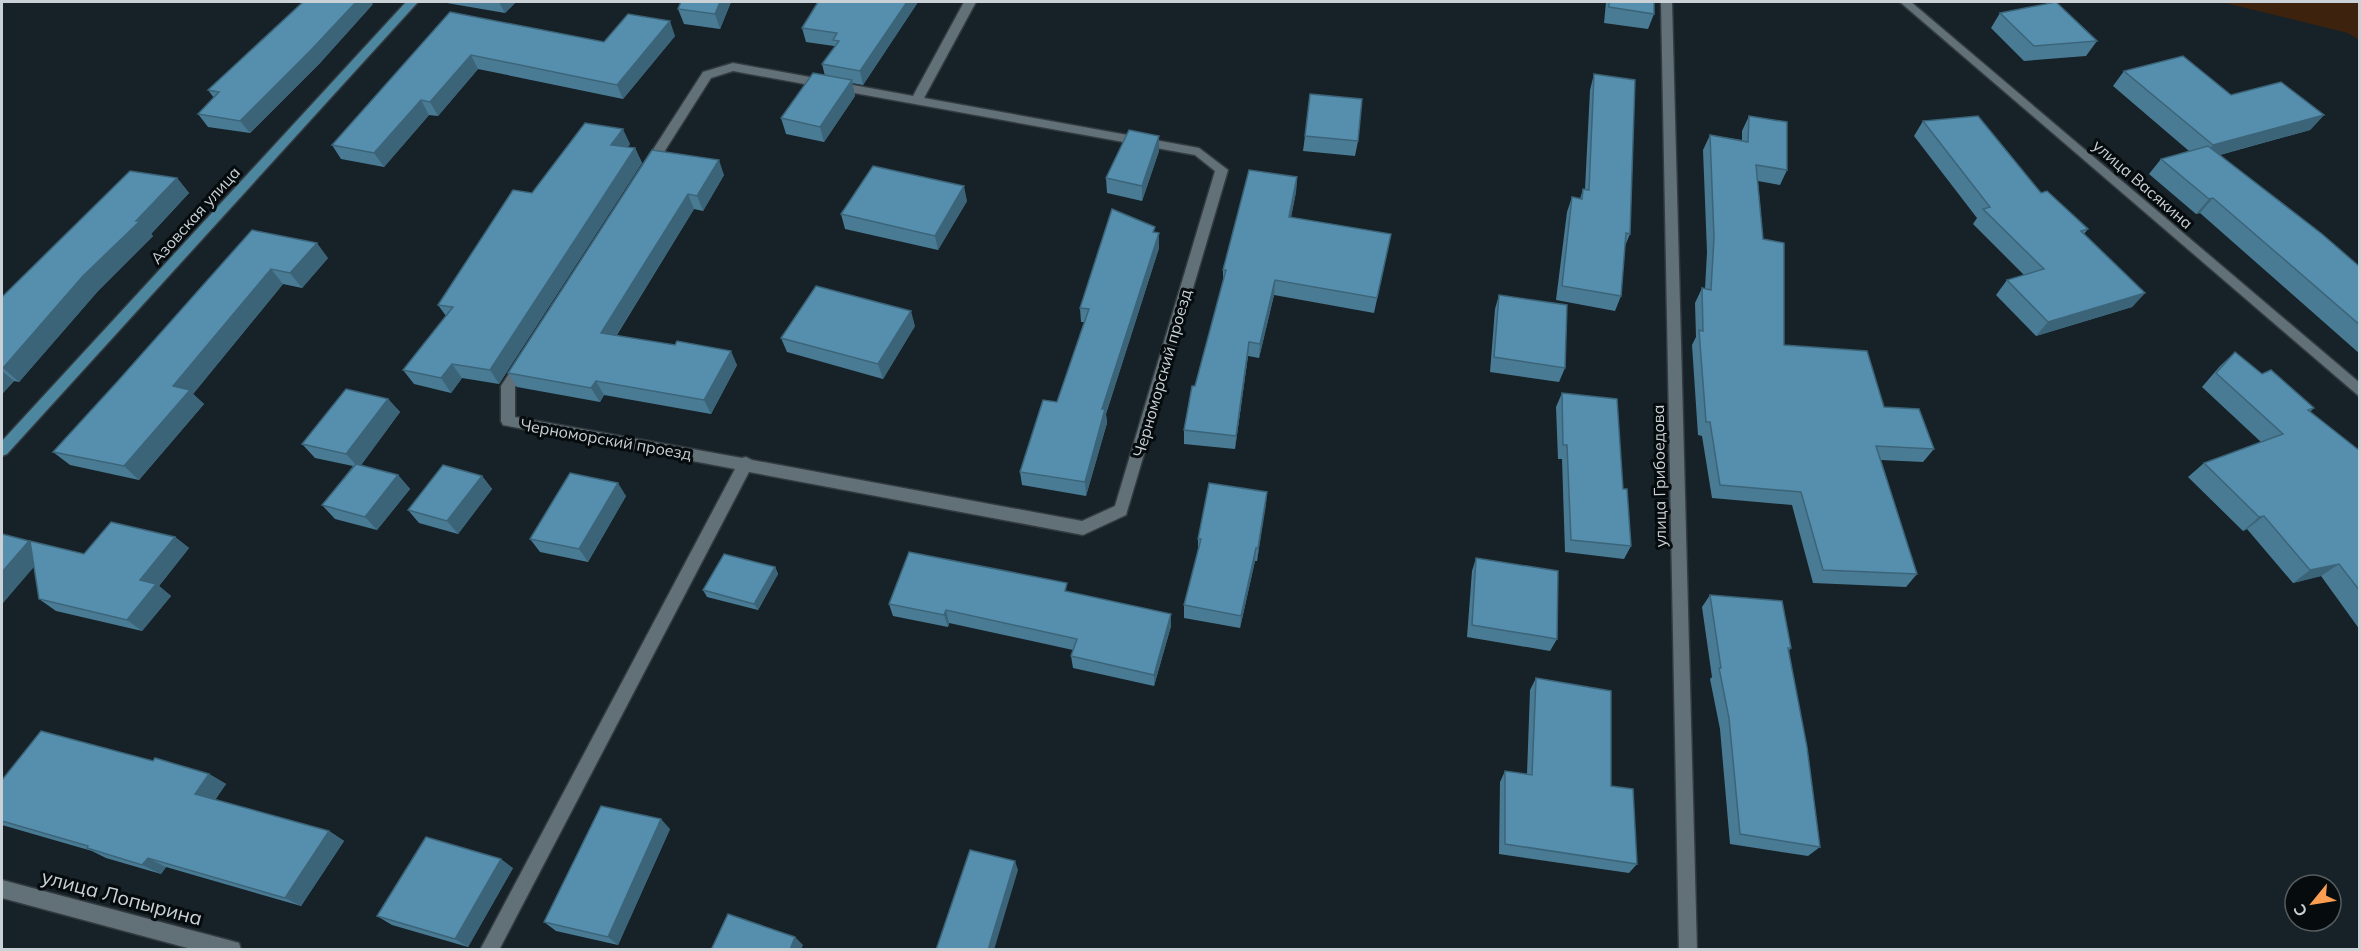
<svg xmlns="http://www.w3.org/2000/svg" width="2361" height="951" font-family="Mulish,sans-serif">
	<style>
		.green { fill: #3d230e }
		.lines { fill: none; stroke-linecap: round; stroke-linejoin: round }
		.street-casing { stroke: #333b41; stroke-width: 3 }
		.secondary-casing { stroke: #333b41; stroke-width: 3 }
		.street { fill: #627077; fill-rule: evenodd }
		.secondary { fill: #4d869f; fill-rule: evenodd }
		.wall { fill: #497b95 }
		.shaded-wall { fill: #3c6479 }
		.building { fill: #558fad; stroke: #3c6479; stroke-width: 1.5 }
		.labels { text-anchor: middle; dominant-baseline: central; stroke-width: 6; stroke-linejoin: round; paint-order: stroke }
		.street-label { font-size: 16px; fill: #cbd2d7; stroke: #060b0d }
		.near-street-label { font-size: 20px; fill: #cbd2d7; stroke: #060b0d }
	</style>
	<rect width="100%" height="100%" fill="#162228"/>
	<!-- green -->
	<polygon class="green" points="2221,2 2359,2 2359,40 2348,33"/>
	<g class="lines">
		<!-- street casing -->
		<g class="street-casing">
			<g id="street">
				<path d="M 964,2 L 976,2 L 924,98 L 1199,148 L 1228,170 L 1126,515 L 1083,535 L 749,472 L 499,950 L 480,950 L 735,469 L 503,425 L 501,421 L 501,386 L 703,72 L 733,63 L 913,96 ZM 733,71 L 1195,155 L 1215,171 L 1115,506 L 1082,521 L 752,460 L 746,457 L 742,458 L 515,417 L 515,387 L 711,78 Z"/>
				<polygon points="1661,2 1672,2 1697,950 1679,950"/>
				<polygon points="1900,2 1911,2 2360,383 2360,397"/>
				<polygon points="2,880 232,941 239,943 241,950 195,950 2,898"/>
			</g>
		</g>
		<!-- secondary casing -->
		<g class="secondary-casing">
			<polygon id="secondary" points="406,2 418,2 7,454 2,456 2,441"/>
		</g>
		<!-- street -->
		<use href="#street" class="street"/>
		<!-- secondary -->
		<use href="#secondary" class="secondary"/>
	</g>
	<!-- wall -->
	<g class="wall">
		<polygon points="441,2 516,2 505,13"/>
		<polygon points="731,2 720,29 684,24 678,9"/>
		<polygon points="918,2 863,85 852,83 855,96 824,142 786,134 781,118 825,76 822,64 835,47 834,46 806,42 802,28"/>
		<polygon points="1606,2 1654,2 1654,14 1648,29 1604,23"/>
		<polygon points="373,4 320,63 250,133 208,127 198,114 214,98 208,90"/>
		<polygon points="450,12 604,42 675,36 623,99 478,69 438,116 429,115 384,167 341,159 332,145"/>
		<polygon points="2000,13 2097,41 2086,56 2024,61 1991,28"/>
		<polygon points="2124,71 2231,95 2324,115 2310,130 2220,155 2360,267 2360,354 2200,213 2196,214 2149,174 2161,159 2189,151 2113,86"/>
		<polygon points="1594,74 1630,234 1625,246 1621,296 1615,311 1556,300 1567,212 1572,197 1580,199 1583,189 1585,189 1590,90"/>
		<polygon points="1749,116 1787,170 1780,185 1758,181 1763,239 1784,345 1884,407 1934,449 1923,462 1881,460 1917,574 1906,587 1813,583 1792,505 1712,498 1702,436 1698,435 1692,345 1696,337 1695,303 1702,288 1705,289 1707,252 1703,150 1710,135 1742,140 1742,131"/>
		<polygon points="1923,121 2041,193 2088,229 2084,234 2145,293 2132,307 2036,336 1996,295 2007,280 2024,275 1973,224 1977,218 1914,136"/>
		<polygon points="1305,136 1358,141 1355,156 1303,151"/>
		<polygon points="630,144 628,147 635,148 642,163 499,384 462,378 451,393 414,384 403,370 446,316 438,305 532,193"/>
		<polygon points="652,150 724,175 703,211 694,209 617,335 737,365 711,414 604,395 600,402 517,387 508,373"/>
		<polygon points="1159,151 1142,201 1107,193 1106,178"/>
		<polygon points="1297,177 1296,192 1291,217 1388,249 1374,313 1274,295 1259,358 1248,356 1235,449 1184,444 1184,430 1223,282 1223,270"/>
		<polygon points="177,178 189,193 151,234 153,236 98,291 19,382 14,381 2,394 2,297"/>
		<polygon points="967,201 938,250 845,229 841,214"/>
		<polygon points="252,230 328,258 302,288 283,284 193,394 204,404 139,480 70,465 53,452 117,382"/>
		<polygon points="1155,232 1159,248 1106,414 1107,423 1086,496 1022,485 1020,472 1057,402 1084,322 1081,322 1080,308"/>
		<polygon points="1499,295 1565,368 1559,382 1490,372 1495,309"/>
		<polygon points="915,326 883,379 787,352 781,338"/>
		<polygon points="2235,352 2262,374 2314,408 2310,412 2360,451 2360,630 2321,576 2293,583 2247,529 2243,531 2188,477 2204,463 2261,442 2202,387 2220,366"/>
		<polygon points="1562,393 1623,489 1631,546 1624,559 1565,552 1562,459 1558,459 1556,407"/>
		<polygon points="388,399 400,412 361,465 398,475 410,489 377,530 335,519 322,505 353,466 315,458 302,444"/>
		<polygon points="482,476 492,489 458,534 419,523 408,510"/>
		<polygon points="1267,492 1257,561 1255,561 1240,628 1184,618 1184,605 1198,551 1198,539"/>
		<polygon points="626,496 588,562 540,552 530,539"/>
		<polygon points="175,537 189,548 159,586 171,596 142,631 56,611 39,599 34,566 2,604 30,542 84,554"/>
		<polygon points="1476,558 1557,639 1550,651 1467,637 1472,571"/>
		<polygon points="775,567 778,574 758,610 707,597 703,590"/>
		<polygon points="1069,592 1171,614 1171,626 1154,686 1073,668 1071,656 1073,650 949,623 948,627 893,616 889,604"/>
		<polygon points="1710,595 1791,648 1789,651 1820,847 1808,856 1730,844 1720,729 1710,679 1712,677 1702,607"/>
		<polygon points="1536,678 1611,786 1637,864 1629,873 1499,854 1500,782 1505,771 1527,774 1530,690"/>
		<polygon points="153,761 209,774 226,784 215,800 329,831 344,841 301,906 166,867 161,874 106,858 92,851 2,825 2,780"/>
		<polygon points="670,829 618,945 556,931 544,922"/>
		<polygon points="513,868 468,947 392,925 377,916"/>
	</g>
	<!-- shaded-wall -->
	<g class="shaded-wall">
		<polygon points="356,2 371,2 373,4 320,63 250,133 240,121"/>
		<polygon points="499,2 516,2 505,13"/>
		<polygon points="720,2 731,2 720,29 715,14"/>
		<polygon points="907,2 918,2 863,85 860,71"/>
		<polygon points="670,21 675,36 623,99 617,85"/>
		<polygon points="471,55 478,69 438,116 430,102"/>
		<polygon points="852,80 855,96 824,142 820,127"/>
		<polygon points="421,100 429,115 384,167 374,153"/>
		<polygon points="2324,115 2310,130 2200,160 2213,145"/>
		<polygon points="623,129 630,144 618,160 611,145"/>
		<polygon points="1159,136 1159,151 1142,201 1142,186"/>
		<polygon points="635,148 642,163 499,384 490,370"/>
		<polygon points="719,160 724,175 703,211 697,196"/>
		<polygon points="1297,177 1296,192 1288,232 1289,217"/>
		<polygon points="177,178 189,193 151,234 153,236 98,291 19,382 3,368 83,276"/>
		<polygon points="964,186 967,201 938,250 935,236"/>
		<polygon points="688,194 694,209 609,347 601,333"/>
		<polygon points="2213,198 2200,213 2196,214 2209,199"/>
		<polygon points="1159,233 1159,248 1106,414 1107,423 1086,496 1085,482 1102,409"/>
		<polygon points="317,243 328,258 302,288 290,273"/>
		<polygon points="271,269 283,284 193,394 204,404 139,480 124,466 173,386"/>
		<polygon points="1275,280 1274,295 1259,358 1260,344"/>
		<polygon points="2145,293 2132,307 2036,336 2048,322"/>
		<polygon points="911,311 915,326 883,379 878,364"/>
		<polygon points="1249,342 1248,356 1235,449 1236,436"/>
		<polygon points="731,351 737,365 711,414 704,400"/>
		<polygon points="452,364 462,378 451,393 441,378"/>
		<polygon points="2,371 14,381 2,394"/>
		<polygon points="596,381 604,395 600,402 591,388"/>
		<polygon points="388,399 400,412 359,468 346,454"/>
		<polygon points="398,475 410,489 377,530 365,517"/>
		<polygon points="482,476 492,489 458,534 447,521"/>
		<polygon points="618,483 626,496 588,562 579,549"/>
		<polygon points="1267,492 1266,505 1257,561 1258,548"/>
		<polygon points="2264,516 2247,529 2243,531 2259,517"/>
		<polygon points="175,537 189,548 159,586 171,596 142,631 127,620 140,580"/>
		<polygon points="29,541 46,553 2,604 2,572"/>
		<polygon points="1256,548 1255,561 1240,628 1241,616"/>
		<polygon points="2339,564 2321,576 2293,583 2310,570"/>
		<polygon points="775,567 778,574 758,610 754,604"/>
		<polygon points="946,610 949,623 948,627 944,615"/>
		<polygon points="1171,614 1171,626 1154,686 1154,675"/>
		<polygon points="209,774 226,784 212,804 195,794"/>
		<polygon points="661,819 670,829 618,945 608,937"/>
		<polygon points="329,831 344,841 301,906 285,898"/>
		<polygon points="148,858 166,867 161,874 142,865"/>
		<polygon points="501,859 513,868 468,947 455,939"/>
		<polygon points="1015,861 1018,870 994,950 988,950"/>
		<polygon points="795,937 803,945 801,950 790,950"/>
	</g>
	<!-- building -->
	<g class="building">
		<polygon points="303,2 356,2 311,50 240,121 198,114 219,92 208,90"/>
		<polygon points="681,2 720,2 715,14 678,9"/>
		<polygon points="818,2 907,2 860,71 822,64 839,41 833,40 837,33 802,28"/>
		<polygon points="1609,2 1654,2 1654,14 1609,7"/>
		<polygon points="2056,2 2097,41 2034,46 2000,13"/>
		<polygon points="450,12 604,42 628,14 670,21 617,85 471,55 430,102 421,100 374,153 332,145"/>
		<polygon points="2183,56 2231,95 2281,82 2324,115 2213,145 2124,71"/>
		<polygon points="813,73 852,80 820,127 781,118"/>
		<polygon points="1594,74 1635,80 1630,234 1626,233 1621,296 1562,286 1572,197 1582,199 1583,189 1589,190"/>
		<polygon points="1310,94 1362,99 1358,141 1305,136"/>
		<polygon points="1749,116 1787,122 1787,170 1756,165 1763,239 1784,243 1784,345 1867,351 1884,407 1919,409 1934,449 1876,446 1917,574 1823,570 1801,492 1720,485 1710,422 1706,422 1699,330 1703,331 1702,288 1711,290 1714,237 1710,135 1748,142"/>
		<polygon points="1978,116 2041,193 2047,191 2088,229 2081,231 2145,293 2048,322 2007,280 2044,269 1983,209 1990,207 1923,121"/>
		<polygon points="585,123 623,129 611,145 635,148 490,370 452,364 441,378 403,370 453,307 438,305 513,190 532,193"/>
		<polygon points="1129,130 1159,136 1142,186 1106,178"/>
		<polygon points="2208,146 2322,234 2360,267 2360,325 2213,198 2209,199 2161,159"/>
		<polygon points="652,150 719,160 697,196 688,194 601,333 675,345 677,341 731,351 704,400 596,381 591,388 508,373"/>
		<polygon points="873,166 964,186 935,236 841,214"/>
		<polygon points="1249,170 1297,177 1289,217 1391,234 1377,298 1275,280 1260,344 1249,342 1236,436 1184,430 1192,386 1195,386 1226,270 1223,270"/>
		<polygon points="130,171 177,178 136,221 140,221 83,276 3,368 2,368 2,297"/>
		<polygon points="1112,209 1155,227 1153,232 1159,233 1102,409 1105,409 1085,482 1020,472 1043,400 1057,402 1089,309 1080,308"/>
		<polygon points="252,230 317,243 290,273 271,269 173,386 190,390 124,466 53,452 117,382"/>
		<polygon points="816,286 911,311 878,364 781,338"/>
		<polygon points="1499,295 1567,305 1565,368 1494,357"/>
		<polygon points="2235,352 2262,374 2271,370 2314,408 2308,410 2360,451 2360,591 2339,564 2310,570 2264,516 2259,517 2204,463 2283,434 2216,373"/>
		<polygon points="346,389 388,399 346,454 302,444"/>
		<polygon points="1562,393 1617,399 1623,489 1627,489 1631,546 1571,540 1567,445 1563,445"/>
		<polygon points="356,464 398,475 365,517 322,505"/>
		<polygon points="443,465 482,476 447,521 408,510"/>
		<polygon points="570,473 618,483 579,549 530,539"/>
		<polygon points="1209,483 1267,492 1258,548 1256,548 1241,616 1184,605 1201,539 1198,539"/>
		<polygon points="111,522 175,537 140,580 156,584 127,620 39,599 30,541 84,554"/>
		<polygon points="2,534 29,541 2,572"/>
		<polygon points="909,552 1067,583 1065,591 1171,614 1154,675 1071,656 1077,639 946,610 944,615 889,604"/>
		<polygon points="724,554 775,567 754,604 703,590"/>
		<polygon points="1476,558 1558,571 1557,639 1472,625"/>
		<polygon points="1710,595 1782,601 1791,648 1788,648 1807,747 1820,847 1740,834 1729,718 1719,668 1721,668"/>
		<polygon points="1536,678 1611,691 1611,786 1633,789 1637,864 1505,844 1505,771 1532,775"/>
		<polygon points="41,731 153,761 155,758 209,774 195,794 329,831 285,898 148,858 142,865 87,848 88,846 2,821 2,780"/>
		<polygon points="601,806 661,819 608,937 544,922"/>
		<polygon points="426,837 501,859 455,939 377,916"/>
		<polygon points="970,850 1015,861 988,950 936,950"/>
		<polygon points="728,914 795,937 790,950 711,950"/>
	</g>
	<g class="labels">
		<!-- street labels -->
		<g class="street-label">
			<text transform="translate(2143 184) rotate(41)">улица Васякина</text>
			<text transform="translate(195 215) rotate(-48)">Азовская улица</text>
			<text transform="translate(1162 373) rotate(-74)">Черноморский проезд</text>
			<text transform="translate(606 439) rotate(10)">Черноморский проезд</text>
			<text transform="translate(1659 476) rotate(-91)">улица Грибоедова</text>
		</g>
		<!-- near-street labels -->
		<g class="near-street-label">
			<text transform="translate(122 897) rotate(15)">улица Лопырина</text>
		</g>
	</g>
	<!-- border -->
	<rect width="2361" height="951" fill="none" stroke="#cbd2d7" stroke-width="6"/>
	<!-- north arrow -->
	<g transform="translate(2313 903) rotate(240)"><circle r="28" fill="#060b0d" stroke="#555b5e" stroke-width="1.5"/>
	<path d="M0-4.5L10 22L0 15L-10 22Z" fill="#fc9e52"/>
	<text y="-9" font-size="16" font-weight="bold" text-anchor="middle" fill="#cbd2d7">С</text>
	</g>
</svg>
